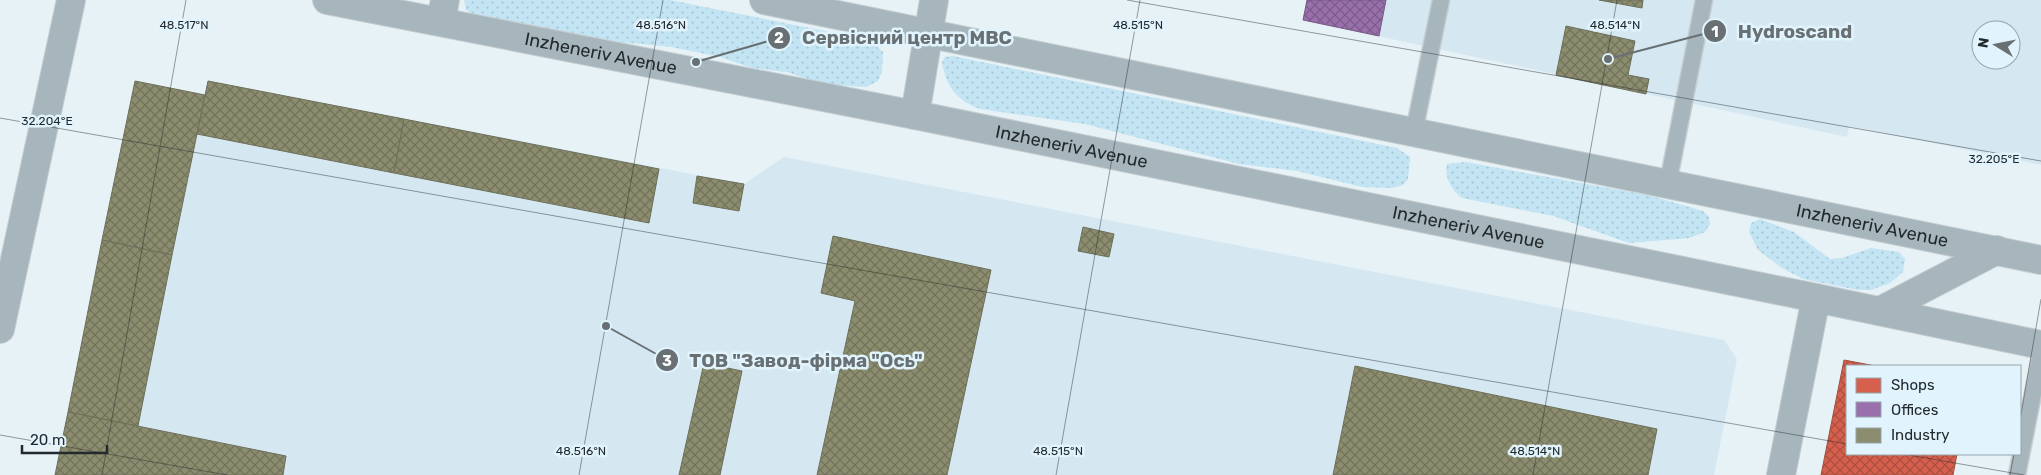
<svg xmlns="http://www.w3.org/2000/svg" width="2041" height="475" font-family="Rubik,sans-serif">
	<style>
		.built { fill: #d5e8f1; fill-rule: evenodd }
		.grass { fill: url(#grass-dots) }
		.shops { fill: url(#shops-cross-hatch); stroke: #a05043 }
		.offices { fill: url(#offices-cross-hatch); stroke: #765b85 }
		.industry { fill: url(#industry-cross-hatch); stroke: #6c6f5a }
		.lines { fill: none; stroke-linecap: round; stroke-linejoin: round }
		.service-casing { stroke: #c5cdd1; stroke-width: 19 }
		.minor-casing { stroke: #c5cdd1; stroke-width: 30 }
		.tertiary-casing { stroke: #c5cdd1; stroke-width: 30 }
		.service { stroke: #a6b6bc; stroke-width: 16 }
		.minor { stroke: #a6b6bc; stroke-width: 28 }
		.tertiary { stroke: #a6b6bc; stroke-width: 28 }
		.ticks { fill: none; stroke: #232a2d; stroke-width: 1; stroke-opacity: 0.45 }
		.labels { text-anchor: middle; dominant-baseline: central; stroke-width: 5; stroke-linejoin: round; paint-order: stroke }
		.street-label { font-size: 18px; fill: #232a2d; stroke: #e1f4fd }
		.ticks-label { font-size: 12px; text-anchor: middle; fill: #232a2d; stroke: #e1f4fd; stroke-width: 5; stroke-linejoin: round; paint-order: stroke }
		.leader { fill: none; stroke: #687074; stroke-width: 2 }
		.callout-dot { fill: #687074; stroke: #e1f4fd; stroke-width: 2 }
		.mark-label { font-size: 15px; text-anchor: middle; font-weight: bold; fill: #fff }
		.callout-label { font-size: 19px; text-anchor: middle; font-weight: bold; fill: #687074; stroke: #e1f4fd; stroke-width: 5; stroke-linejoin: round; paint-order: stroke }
	</style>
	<defs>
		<pattern id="grass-dots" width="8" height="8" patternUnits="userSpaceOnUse" patternTransform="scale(1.25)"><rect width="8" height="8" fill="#c3e4f3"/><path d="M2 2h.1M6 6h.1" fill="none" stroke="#a7c4d1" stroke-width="1.8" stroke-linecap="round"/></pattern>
		<pattern id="shops-cross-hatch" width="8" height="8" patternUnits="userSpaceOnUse" patternTransform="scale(1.25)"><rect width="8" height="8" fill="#d6604d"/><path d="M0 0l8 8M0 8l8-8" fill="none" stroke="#ad4f40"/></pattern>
		<pattern id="offices-cross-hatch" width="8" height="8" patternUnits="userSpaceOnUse" patternTransform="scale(1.25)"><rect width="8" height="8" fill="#9970ab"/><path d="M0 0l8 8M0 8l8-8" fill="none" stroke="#7c5c8c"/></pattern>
		<pattern id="industry-cross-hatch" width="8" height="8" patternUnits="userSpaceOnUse" patternTransform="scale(1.25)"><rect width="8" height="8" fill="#8c8c6e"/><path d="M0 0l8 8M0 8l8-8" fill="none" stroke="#72735b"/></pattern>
	</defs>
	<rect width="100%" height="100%" fill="#e7f2f7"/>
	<!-- built -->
	<g class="built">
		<path d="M 1307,0 L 2041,0 L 2041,165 L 1849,126 L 1847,137 L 1303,20 ZM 1981,30 L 2011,30 L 2011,60 L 1981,60 Z"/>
		<polygon points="135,81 205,95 208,81 744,184 784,157 1724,340 1737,359 1714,475 55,475"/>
	</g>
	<!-- grass -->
	<g class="grass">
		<polygon points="464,0 670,0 870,40 883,52 882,72 878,81 866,87 821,84 787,72 752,68 720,57 671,47 579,38 476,16 466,10"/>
		<path d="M 953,56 L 1397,148 L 1410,157 L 1408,179 L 1403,185 L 1392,188 L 1362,187 L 1297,171 L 1239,164 L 1085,124 L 980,109 C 956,100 946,86 942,62 L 945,57 Z"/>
		<path d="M 1465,162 L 1648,195 L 1703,211 L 1709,217 L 1710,224 L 1705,232 L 1690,238 L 1629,243 L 1553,216 L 1462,198 C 1452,190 1444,178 1447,164 Z"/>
		<polygon points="1760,219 1794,232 1830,259 1842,258 1871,248 1899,252 1905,259 1903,272 1890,283 1871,290 1858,290 1803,279 1782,268 1758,250 1749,232 1751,223"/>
	</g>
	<!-- shops -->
	<polygon class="shops" points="1844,360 1876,366 1847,366 1847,454 1957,454 1953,475 1821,475"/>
	<!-- offices -->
	<polygon class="offices" points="1307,0 1386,0 1379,36 1303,20"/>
	<!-- industry -->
	<g class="industry">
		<polygon points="1599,0 1643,0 1642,8"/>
		<polygon points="1566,26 1635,41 1628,75 1649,79 1646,94 1556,75"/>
		<polygon points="135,81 205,95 172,255 102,240"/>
		<polygon points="208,81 404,119 394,173 197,134"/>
		<polygon points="404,119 659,169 649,223 394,173"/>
		<polygon points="697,176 744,184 739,211 693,203"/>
		<polygon points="1083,227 1114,234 1109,257 1078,251"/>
		<polygon points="833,236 991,270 947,475 817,475 855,301 821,293"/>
		<polygon points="102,240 172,255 138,426 68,412"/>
		<polygon points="704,363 742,371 720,475 679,475"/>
		<polygon points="1355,366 1657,429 1648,475 1333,475"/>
		<polygon points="68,412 286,456 283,475 55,475"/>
	</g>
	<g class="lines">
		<!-- service casing -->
		<g class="service-casing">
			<g id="service">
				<polyline points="1414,132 1441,0"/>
				<polyline points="1668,183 1704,0"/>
				<polyline points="2017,475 2041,353"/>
			</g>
		</g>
		<!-- minor casing -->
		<g class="minor-casing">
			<g id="minor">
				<path id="s1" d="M 764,0 L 2041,260"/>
				<polyline points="441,21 445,0"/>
				<polyline points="1816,298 2041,345"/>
				<polyline points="1880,311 1997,250"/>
				<polyline points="0,329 71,0"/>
			</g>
		</g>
		<!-- tertiary casing -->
		<g class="tertiary-casing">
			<g id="tertiary">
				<path id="s2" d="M 327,0 L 915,115 L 1816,298 L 1781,475"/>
				<polyline points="915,115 934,0"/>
			</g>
		</g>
		<!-- service -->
		<use href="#service" class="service"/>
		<!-- minor -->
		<use href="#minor" class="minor"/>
		<!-- tertiary -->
		<use href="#tertiary" class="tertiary"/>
	</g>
	<!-- ticks -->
	<path class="ticks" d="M 1127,0 L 2041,161M 0,118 L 1847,444M 2020,420 L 2041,299M 0,435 L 227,475M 1903,454 L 2024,475M 102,475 L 186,0M 579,475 L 663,0M 1056,475 L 1140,0M 1533,475 L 1617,0M 2010,475 L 2014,454"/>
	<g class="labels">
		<!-- street labels -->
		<g class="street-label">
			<text stroke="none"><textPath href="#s2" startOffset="279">Inzheneriv Avenue</textPath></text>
			<text stroke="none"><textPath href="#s2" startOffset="759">Inzheneriv Avenue</textPath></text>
			<text stroke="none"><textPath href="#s1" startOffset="1131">Inzheneriv Avenue</textPath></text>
			<text stroke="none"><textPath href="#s2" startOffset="1164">Inzheneriv Avenue</textPath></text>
		</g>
	</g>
	<g class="ticks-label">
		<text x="184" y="29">48.517°N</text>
		<text x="661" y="29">48.516°N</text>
		<text x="1138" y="29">48.515°N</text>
		<text x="1615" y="29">48.514°N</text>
		<text x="47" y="125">32.204°E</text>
		<text x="1994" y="163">32.205°E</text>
		<text x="581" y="455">48.516°N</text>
		<text x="1058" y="455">48.515°N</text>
		<text x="1535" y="455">48.514°N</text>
	</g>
	<!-- callouts -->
	<path class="leader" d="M1608 59L1715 31M696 62L779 38M606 326L667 360"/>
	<g class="callout-dot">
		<circle cx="1608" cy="59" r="5"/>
		<circle cx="696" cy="62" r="5"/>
		<circle cx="606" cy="326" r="5"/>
		<circle cx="1715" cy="31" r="12"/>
		<circle cx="779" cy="38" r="12"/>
		<circle cx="667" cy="360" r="12"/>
	</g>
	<g class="mark-label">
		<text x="1715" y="37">1</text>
		<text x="779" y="43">2</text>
		<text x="667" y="366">3</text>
	</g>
	<g class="callout-label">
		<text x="1795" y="38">Hydroscand</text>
		<text x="907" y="44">Сервісний центр МВС</text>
		<text x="806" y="367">ТОВ "Завод-фірма "Ось"</text>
	</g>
	<!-- legend -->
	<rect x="1846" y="365" width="175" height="90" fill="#e1f4fd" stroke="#95a3aa"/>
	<rect x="1856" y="378" width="25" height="15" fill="#d6604d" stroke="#95a3aa"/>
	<text x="1891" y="390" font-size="15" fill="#232a2d">Shops</text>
	<rect x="1856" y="402" width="25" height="15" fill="#9970ab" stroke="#95a3aa"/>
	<text x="1891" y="415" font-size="15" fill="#232a2d">Offices</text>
	<rect x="1856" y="428" width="25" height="15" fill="#8c8c6e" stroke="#95a3aa"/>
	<text x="1891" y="440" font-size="15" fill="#232a2d">Industry</text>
	<!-- north arrow -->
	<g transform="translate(1996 45) rotate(280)"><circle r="24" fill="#e1f4fd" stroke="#95a3aa"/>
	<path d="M0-4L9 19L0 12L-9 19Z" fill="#687074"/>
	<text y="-8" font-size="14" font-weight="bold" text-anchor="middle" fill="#232a2d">N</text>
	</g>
	<!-- scale -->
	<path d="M22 445v8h85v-8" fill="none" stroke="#232a2d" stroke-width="2.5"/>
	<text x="30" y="445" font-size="15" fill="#232a2d" stroke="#e1f4fd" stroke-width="4" paint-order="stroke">20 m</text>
</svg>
